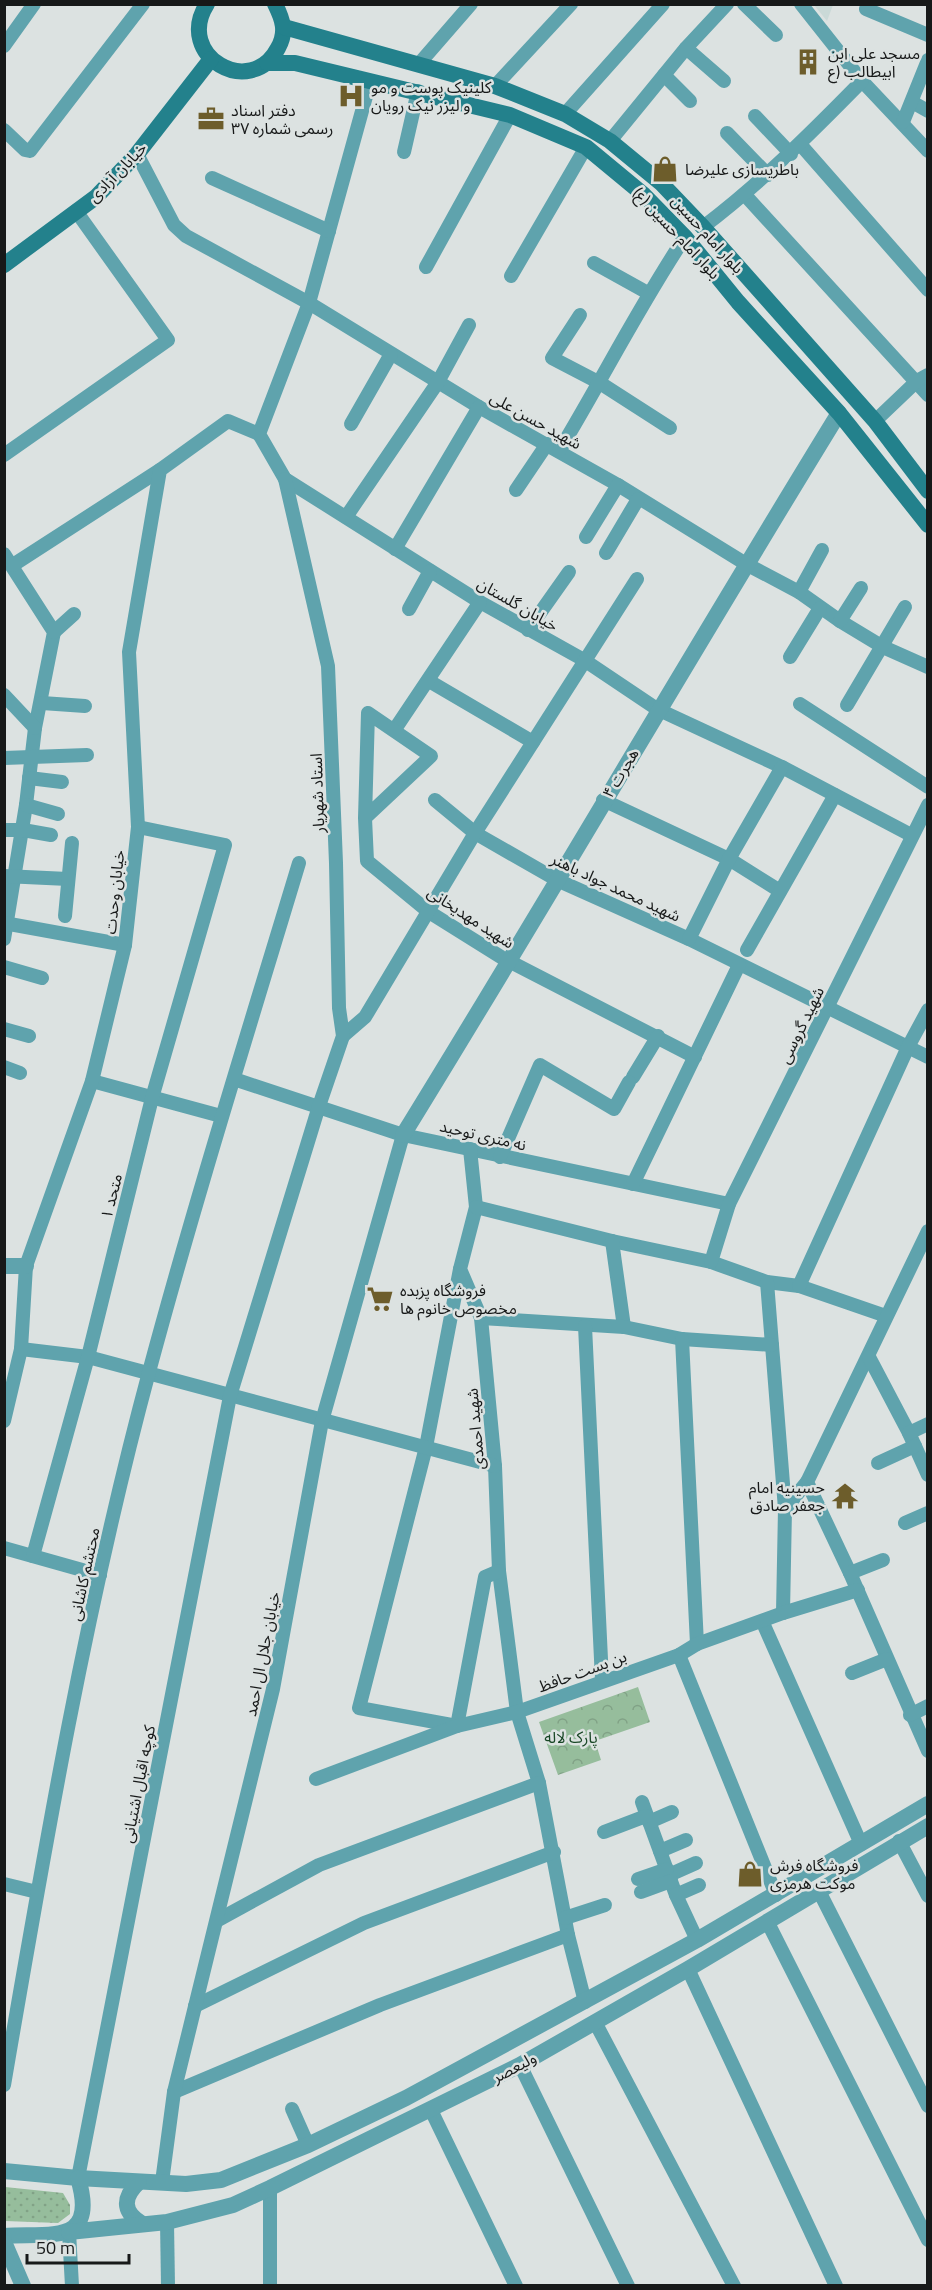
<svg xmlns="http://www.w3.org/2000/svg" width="932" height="2290" font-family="'Titillium Web','Noto Sans Arabic',sans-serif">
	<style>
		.built { fill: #cad9d7 }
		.grass { fill: url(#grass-dots) }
		.park { fill: url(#park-crowns) }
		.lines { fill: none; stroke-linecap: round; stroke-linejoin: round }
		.minor { stroke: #5fa3ad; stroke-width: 14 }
		.tertiary { stroke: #5fa3ad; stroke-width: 16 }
		.secondary { stroke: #23818c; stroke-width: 16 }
		.labels { text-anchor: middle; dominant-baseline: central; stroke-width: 5; stroke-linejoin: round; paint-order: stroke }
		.poi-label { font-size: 16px; fill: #171919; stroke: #dce2e1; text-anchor: start }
		.street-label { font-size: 16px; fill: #171919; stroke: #dce2e1 }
		.park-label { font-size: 16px; fill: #194726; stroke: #dce2e1 }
	</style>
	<defs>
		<pattern id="grass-dots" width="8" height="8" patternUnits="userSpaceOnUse" patternTransform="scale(1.5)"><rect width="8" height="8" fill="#96bd9c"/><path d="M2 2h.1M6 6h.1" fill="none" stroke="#81a286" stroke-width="1.8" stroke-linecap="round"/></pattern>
		<pattern id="park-crowns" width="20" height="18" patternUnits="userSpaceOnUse" patternTransform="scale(1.5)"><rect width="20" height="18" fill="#96bd9c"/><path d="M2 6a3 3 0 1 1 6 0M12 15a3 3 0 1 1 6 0" fill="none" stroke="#81a286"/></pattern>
	</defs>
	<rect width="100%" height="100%" fill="#dce2e1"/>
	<!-- built -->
	<polygon class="built" points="814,5 833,5 827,21"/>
	<!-- grass -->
	<polygon class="grass" points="5,2187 63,2193 70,2205 70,2214 58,2223 5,2221"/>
	<!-- park -->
	<polygon class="park" points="638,1687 650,1722 595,1741 601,1760 558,1775 539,1722"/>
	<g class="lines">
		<!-- minor -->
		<g class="minor">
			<polyline points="744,4 776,35"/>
			<polyline points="801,4 862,81 928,151"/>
			<polyline points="866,9 928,35"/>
			<polyline points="4,46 34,4"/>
			<polyline points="686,48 724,81"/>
			<polyline points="418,65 471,4"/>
			<polyline points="664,75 690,101"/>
			<polyline points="370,82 309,303 259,434 285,479 480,602 584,660 657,709 782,767 911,835"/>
			<polyline points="495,86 571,4"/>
			<polyline points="912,102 928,111"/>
			<polyline points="565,114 663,4"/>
			<polyline points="755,116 791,154"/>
			<polyline points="903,122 928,60"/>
			<polyline points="4,130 25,150 30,151 143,4"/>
			<polyline points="727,133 768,175"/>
			<polyline points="610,141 686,48 727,4"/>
			<polyline points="800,144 928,290"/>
			<polyline points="404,152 418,91"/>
			<polyline points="137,154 174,225 186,236 309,303 479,407 618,485 746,564 799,592 840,621 883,647 928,667"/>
			<polyline points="212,178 329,231"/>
			<polyline points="745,195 928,395"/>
			<path d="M 703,227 C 761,183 811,133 862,81"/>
			<polyline points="594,263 648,293"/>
			<polyline points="426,267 510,115"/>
			<polyline points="511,276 586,147"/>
			<polyline points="580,315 552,358 600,383 670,428"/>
			<polyline points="875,421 917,381 928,375"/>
			<polyline points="351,424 391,354"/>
			<path d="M 559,451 C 602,380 639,306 685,237"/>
			<polyline points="4,455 168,340 76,211"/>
			<polyline points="516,490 547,444"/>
			<polyline points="346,517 438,382 469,325"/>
			<polyline points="586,537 618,485"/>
			<polyline points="395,549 479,407"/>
			<polyline points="606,553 638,499"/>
			<polyline points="4,554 54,632 35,728 26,805 4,939"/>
			<polyline points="13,565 160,470"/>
			<polyline points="799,592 822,550"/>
			<polyline points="409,609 430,571"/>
			<polyline points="840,621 861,588"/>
			<polyline points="528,630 569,572"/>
			<polyline points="54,632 74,614"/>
			<polyline points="790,657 820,608"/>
			<polyline points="429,681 533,742"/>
			<polyline points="4,695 35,728"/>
			<polyline points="42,703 85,706"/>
			<polyline points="800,704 928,787"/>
			<polyline points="847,705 905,607"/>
			<polyline points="395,729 480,602"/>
			<polyline points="4,758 87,755"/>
			<polyline points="29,778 62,782"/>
			<polyline points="435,800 475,833 557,880 689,939 928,1057"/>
			<polyline points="603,800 729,859 780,891"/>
			<polyline points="26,805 58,814"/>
			<polyline points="365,818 431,756 368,713 365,818 367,861 429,912 501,957 695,1057"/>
			<polyline points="4,830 23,830 51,835"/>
			<polyline points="4,876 68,879"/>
			<polyline points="65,916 72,843"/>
			<polyline points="4,923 125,945"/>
			<polyline points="689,939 729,859 782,767"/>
			<polyline points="747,950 835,795"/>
			<polyline points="4,967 42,978"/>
			<polyline points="4,1029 29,1036"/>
			<polyline points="343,1036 365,1017 475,833 637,579"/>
			<polyline points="4,1067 20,1073"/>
			<polyline points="633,1077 658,1036"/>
			<polyline points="234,1079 403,1135 729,1204"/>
			<polyline points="92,1081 221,1116"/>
			<polyline points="470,1149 476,1207 460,1269 481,1318 495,1466 499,1571 517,1712 539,1783 568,1935 585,2002"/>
			<polyline points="500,1157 540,1065 614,1109 629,1082"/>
			<polyline points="633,1184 739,965"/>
			<polyline points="476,1207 612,1241 711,1262 767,1282 799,1286 886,1316"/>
			<polyline points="928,1231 807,1482 850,1573 928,1751"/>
			<polyline points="612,1241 624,1327"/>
			<polyline points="711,1262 729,1204 928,805"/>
			<polyline points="460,1269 426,1447 359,1708 457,1726 485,1577 499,1571"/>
			<polyline points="767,1282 785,1509 783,1613"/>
			<polyline points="799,1286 908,1047 928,1010"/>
			<polyline points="481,1318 624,1327 682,1339 772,1345"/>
			<polyline points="585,1326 602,1680"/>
			<polyline points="682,1339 697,1644"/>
			<polyline points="21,1349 88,1357 495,1466"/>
			<polyline points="869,1357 909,1433 928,1475"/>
			<polyline points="4,1421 21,1349 26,1266 92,1081 125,945 138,827 129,652 160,470 228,421 259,434"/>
			<polyline points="909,1433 928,1424"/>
			<polyline points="878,1463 915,1446"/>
			<polyline points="785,1509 807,1482"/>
			<polyline points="905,1523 928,1513"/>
			<polyline points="4,1548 100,1575"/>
			<polyline points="33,1556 88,1357 152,1098 225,845 138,827"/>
			<polyline points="850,1573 883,1560"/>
			<polyline points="763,1623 861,1844"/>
			<polyline points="679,1655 776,1895"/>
			<polyline points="852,1673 887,1659"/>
			<polyline points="910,1715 928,1706"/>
			<polyline points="316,1779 457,1726 517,1712 679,1655 697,1644 783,1613 858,1590"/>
			<polyline points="642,1802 676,1895 697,1940"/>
			<polyline points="649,1822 672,1812"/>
			<polyline points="604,1832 646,1816"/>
			<polyline points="899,1841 928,1896"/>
			<polyline points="660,1851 686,1840"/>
			<polyline points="669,1875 696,1863"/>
			<polyline points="638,1879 667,1869"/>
			<polyline points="4,1884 37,1892"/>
			<polyline points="819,1891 928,2106"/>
			<polyline points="641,1892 671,1881"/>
			<polyline points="676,1895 699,1885"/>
			<polyline points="565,1918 605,1905"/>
			<polyline points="218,1920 319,1865 539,1783"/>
			<polyline points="767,1921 928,2240"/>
			<polyline points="688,1969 836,2286"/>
			<polyline points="195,2006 364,1923 554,1852"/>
			<polyline points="595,2022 734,2286"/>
			<polyline points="520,2065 628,2286"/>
			<path d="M 4,2085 C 45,1846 86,1606 149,1372 C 195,1201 248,1032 299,863"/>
			<polyline points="174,2092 380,2005 568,1935"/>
			<polyline points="292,2109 308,2145"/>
			<polyline points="431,2110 516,2286"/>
			<polyline points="78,2178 230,1396 319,1106 343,1036 339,1008 336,863 328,666 285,479"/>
			<polyline points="162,2182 174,2092 273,1689 322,1421 403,1135"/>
			<polyline points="270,2188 270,2286"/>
			<polyline points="167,2222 168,2286"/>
			<polyline points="69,2232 72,2286"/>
		</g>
		<!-- tertiary -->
		<g class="tertiary">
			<path d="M 403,1135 C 551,895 692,652 839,413"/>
			<polyline points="4,1266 26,1266"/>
			<path d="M 4,2171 L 78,2178 C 98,2245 53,2233 4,2236"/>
			<polyline points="78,2178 186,2184 221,2180 308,2145 406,2098 697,1940 928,1804"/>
			<path d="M 139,2182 C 123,2197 122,2211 141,2223"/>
			<polyline points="69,2232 167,2222 233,2205 270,2188 520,2065 688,1969 928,1826"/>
			<polyline points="4,2242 23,2286"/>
		</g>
		<!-- secondary -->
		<g class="secondary">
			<path d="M 207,4 C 174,56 251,100 278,48 C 287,32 283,20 275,4"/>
			<polyline points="284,27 495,86 565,114 610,141 661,183 703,227 875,421 928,491"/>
			<polyline points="267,63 295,63 510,115 586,147 644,195 685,237 738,302 839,413 928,525"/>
			<polyline points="4,265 96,197 137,154 211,59"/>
		</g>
	</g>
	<!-- icons -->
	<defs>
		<g id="building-bare" transform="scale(2.07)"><path d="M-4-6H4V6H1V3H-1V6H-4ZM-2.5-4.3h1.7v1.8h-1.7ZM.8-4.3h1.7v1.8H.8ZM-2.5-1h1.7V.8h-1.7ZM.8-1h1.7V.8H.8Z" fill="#6d5d2b" stroke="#dce2e1" stroke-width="2.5" paint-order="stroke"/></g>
		<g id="hospital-bare" transform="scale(2.07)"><path d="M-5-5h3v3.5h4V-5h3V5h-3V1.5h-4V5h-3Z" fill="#6d5d2b" stroke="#dce2e1" stroke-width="2.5" paint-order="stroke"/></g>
		<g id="office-bare" transform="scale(2.07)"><path d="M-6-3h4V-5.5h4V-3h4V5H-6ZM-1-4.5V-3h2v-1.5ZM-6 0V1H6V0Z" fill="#6d5d2b" stroke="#dce2e1" stroke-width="2.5" paint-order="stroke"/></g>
		<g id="shop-bare" transform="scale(2.07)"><path d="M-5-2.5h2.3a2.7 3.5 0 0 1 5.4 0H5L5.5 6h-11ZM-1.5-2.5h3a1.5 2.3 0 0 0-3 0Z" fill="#6d5d2b" stroke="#dce2e1" stroke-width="2.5" paint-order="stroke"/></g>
		<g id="supermarket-bare" transform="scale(2.07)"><path d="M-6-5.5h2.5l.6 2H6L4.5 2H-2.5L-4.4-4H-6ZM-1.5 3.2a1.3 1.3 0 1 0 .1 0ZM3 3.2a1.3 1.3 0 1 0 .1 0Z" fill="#6d5d2b" stroke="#dce2e1" stroke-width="2.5" paint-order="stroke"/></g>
		<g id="temple-bare" transform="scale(2.07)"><path d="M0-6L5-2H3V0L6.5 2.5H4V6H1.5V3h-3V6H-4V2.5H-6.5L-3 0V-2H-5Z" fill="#6d5d2b" stroke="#dce2e1" stroke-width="2.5" paint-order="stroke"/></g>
	</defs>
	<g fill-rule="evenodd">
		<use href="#building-bare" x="808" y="62"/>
		<use href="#hospital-bare" x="351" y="96"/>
		<use href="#office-bare" x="211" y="119"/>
		<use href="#shop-bare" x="665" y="169"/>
		<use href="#supermarket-bare" x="380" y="1299"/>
		<use href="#temple-bare" x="845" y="1496"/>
		<use href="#shop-bare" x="750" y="1874"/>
	</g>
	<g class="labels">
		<!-- poi labels -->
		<g class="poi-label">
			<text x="828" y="53">مسجد علی ابن<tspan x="828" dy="18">ابیطالب (ع</tspan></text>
			<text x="371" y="87">کلینیک پوست و مو<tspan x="371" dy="18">و لیزر نیک رویان</tspan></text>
			<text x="231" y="110">دفتر اسناد<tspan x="231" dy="18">رسمی شماره ۳۷</tspan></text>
			<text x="685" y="169">باطریسازی علیرضا</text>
			<text x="400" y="1290">فروشگاه پزبده<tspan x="400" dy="18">مخصوص خانوم ها</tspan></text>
			<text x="825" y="1487" text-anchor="end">حسینیه امام<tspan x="825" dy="18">جعفر صادق</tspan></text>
			<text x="770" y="1865">فروشگاه فرش<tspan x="770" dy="18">موکت هرمزی</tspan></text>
		</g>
		<!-- street labels -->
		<g class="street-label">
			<text transform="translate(117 172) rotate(-46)">خیابان آزادی</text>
			<text transform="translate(677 233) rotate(47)">بلوار امام حسین (ع)</text>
			<text transform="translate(708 234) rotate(48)">بلوار امام حسین</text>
			<text transform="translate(536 420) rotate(29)">شهید حسن علی</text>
			<text transform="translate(518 604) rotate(30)">خیابان گلستان</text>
			<text transform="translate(620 773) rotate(-59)">هجرت ۴</text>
			<text transform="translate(317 793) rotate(-92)">استاد شهریار</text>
			<text transform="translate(616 887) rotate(25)">شهید محمد جواد باهنر</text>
			<text transform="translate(114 892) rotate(-84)">خیابان وحدت</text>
			<text transform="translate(471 917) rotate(33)">شهید مهدیخانی</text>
			<text transform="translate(801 1025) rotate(-64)">شهید گروسی</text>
			<text transform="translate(483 1135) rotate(13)">نه متری توحید</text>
			<text transform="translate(111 1196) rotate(-76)">متحد ۱</text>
			<text transform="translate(475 1429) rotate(-95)">شهید احمدی</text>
			<text transform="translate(84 1574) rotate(-78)">محتشم کاشانی</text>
			<text transform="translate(262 1654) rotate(-79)">خیابان جلال ال احمد</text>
			<text transform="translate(582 1671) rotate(-20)">بن بست حافظ</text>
			<text transform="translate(138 1784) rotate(-79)">کوچه اقبال اشتیانی</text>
			<text transform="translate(514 2067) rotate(-28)">ولیعصر</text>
		</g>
		<!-- park labels -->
		<g class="park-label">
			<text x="571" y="1737">پارک لاله</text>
		</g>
	</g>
	<!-- border -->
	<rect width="932" height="2290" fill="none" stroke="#171919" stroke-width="12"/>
	<!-- scale -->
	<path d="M27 2254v9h102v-9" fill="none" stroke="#171919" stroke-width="3"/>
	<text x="36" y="2254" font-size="18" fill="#171919" stroke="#dce2e1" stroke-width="4.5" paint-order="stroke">50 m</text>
</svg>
